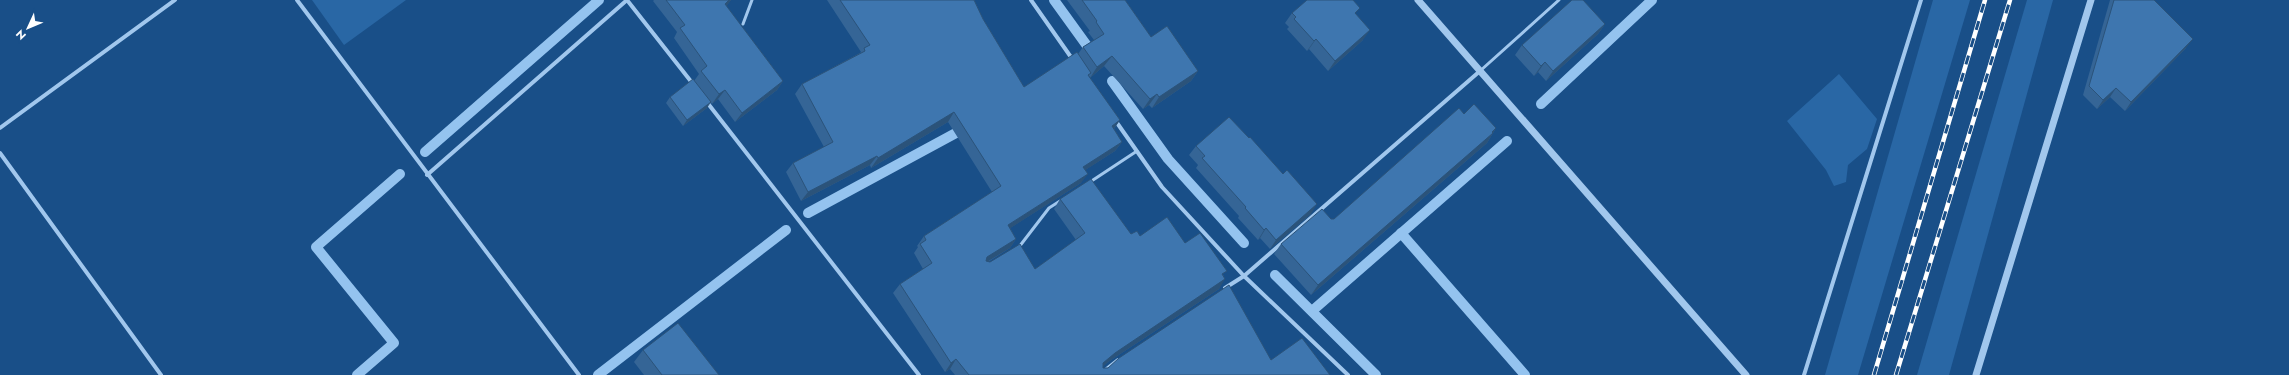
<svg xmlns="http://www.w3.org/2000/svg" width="2289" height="375" font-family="Jost,sans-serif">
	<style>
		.green { fill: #2967a5 }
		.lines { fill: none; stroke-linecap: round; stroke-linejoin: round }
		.stream { stroke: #94c3ef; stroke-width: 10 }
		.service { stroke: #a1c7ed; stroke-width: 3 }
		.minor { stroke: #a1c7ed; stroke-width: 4 }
		.tertiary { stroke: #a1c7ed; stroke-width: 7 }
		.rail-casing { stroke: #fff; stroke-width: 4.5 }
		.rail { stroke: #194f88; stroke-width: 3; stroke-dasharray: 9; stroke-linecap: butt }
		.wall { fill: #356596 }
		.shaded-wall { fill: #2b537a }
		.building { fill: #3e76af; stroke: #2b537a }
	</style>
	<rect width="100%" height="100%" fill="#194f88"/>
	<!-- green -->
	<g class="green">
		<polygon points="312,0 406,0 344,45"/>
		<polygon points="1933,0 1970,0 1858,375 1825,375"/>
		<polygon points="2027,0 2053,0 1949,375 1917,375"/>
		<polygon points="1839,74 1877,119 1867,149 1848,165 1846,182 1834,186 1826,170 1787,121"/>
	</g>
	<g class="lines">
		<!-- stream -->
		<g class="stream">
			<polyline points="1054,0 1093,54"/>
			<polyline points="1112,81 1168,159 1244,243"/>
			<polyline points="1541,104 1652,0"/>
			<polyline points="425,152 599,0"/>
			<polyline points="808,213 967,127"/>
			<polyline points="1401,233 1525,375"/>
			<polyline points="1275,275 1376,375"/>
			<polyline points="1312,311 1507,141"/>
			<polyline points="357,375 394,343 316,247 400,174"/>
			<polyline points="598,375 786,230"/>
		</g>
		<!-- service -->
		<g class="service">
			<polyline points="743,24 752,0"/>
			<polyline points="1480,71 1559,0"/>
			<polyline points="1090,182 1137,151"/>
			<polyline points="1019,247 1049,208 1060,201"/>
		</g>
		<!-- minor -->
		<g class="minor">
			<polyline points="297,0 579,375"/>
			<polyline points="627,0 693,84"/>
			<polyline points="1031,0 1073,60"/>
			<polyline points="706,101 919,375"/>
			<polyline points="1115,120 1162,187 1244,276 1348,375"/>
			<polyline points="0,128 175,0"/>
			<polyline points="0,153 161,375"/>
			<polyline points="427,175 627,0"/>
			<polyline points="1225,288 1244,276 1480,71"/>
			<polyline points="1099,375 1118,360"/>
			<polyline points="1804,375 1921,0"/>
		</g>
		<!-- tertiary -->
		<g class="tertiary">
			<polyline points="1418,0 1746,375"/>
			<polyline points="1976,375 2091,0"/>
		</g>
		<!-- rail casing -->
		<g class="rail-casing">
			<g id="rail">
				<polyline points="1874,375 1985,0"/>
				<polyline points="1896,375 2010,0"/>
			</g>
		</g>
		<!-- rail -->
		<use href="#rail" class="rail"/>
	</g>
	<!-- wall -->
	<g class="wall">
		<polygon points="654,0 731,0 726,6 783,81 777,90 735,122 718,99 712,104 694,81 699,74 674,38 677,32 653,1"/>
		<polygon points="827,0 974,0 983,19 1024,87 1078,54 1083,47 1094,40 1088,32 1090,31 1067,0 1125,0 1151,37 1198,71 1191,81 1152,108 1149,105 1143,109 1104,66 1090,78 1089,76 1088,76 1120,120 1114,129 1122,142 1115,151 1085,170 1081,183 1010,228 1016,239 1010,248 988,262 1035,269 1076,240 1054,209 1060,199 1131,234 1185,243 1224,276 1219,289 1108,362 1103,366 1103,368 1271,360 1330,375 955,375 950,369 945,372 893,293 900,284 923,269 914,253 918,247 917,246 924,236 992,192 948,122 871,168 870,165 801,201 786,172 793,163 824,147 795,94 802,84 860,53 861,52"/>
		<polygon points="2110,0 2154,0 2186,48 2125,111 2110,97 2097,109 2083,95"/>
		<polygon points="1292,13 1356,14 1363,40 1328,71 1309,49 1307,51 1287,29 1289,27 1285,23"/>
		<polygon points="1605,24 1598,34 1546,81 1538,72 1534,76 1515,55 1522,45"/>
		<polygon points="670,97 707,108 683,126 666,103"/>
		<polygon points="1464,114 1496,128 1487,143 1311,295 1274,254 1281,244 1331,219 1334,219"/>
		<polygon points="1249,138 1311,214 1270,249 1260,238 1258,240 1238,218 1239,216 1196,168 1198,165 1189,155 1196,146"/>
		<polygon points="643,350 719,375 644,375 634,362"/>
	</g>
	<!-- shaded-wall -->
	<g class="shaded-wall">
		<polygon points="729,0 731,0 726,7 725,4"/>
		<polygon points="1605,24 1598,34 1546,81 1553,71"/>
		<polygon points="1370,30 1363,40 1328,71 1335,61"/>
		<polygon points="1316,39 1309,49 1307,51 1314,41"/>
		<polygon points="2193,39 2186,48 2125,111 2131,102"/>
		<polygon points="1112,56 1104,66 1090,78 1097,67"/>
		<polygon points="1545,62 1538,72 1534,76 1541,66"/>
		<polygon points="1198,71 1191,81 1152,108 1159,97"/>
		<polygon points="783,81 777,90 735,122 742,113"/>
		<polygon points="2116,88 2110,97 2097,109 2103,100"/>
		<polygon points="725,90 718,99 712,104 719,94"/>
		<polygon points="1157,94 1149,105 1143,109 1150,99"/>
		<polygon points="711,102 707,108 683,126 687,120"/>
		<polygon points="954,112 948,122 871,168 878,158"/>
		<polygon points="1120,120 1113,130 1112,126"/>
		<polygon points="1496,128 1487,143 1311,295 1318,285"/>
		<polygon points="1122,142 1115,151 1076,176 1083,167"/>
		<polygon points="877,156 870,165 801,201 808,192"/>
		<polygon points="1088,174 1081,183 1001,234 1008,225"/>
		<polygon points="1317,204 1311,214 1270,249 1276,240"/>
		<polygon points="1266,228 1260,238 1258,240 1264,230"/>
		<polygon points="1016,239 1010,248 980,266 987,257"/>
		<polygon points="1225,279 1219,289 1108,362 1096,373 1103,363 1115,353"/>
		<polygon points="956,359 950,369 945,372 951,363"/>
	</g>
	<!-- building -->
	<g class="building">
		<polygon points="666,0 729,0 725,4 783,81 742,113 725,90 719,94 701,71 707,66 680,28 685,25"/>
		<polygon points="840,0 974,0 983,19 1024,87 1077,52 1091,73 1088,75 1120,120 1112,126 1122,142 1083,167 1088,174 1008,225 1016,239 987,257 986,261 990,262 1020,244 1035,269 1085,233 1060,199 1091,179 1131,234 1137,231 1140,236 1167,217 1185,243 1200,233 1227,271 1222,274 1225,279 1115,353 1103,363 1103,368 1108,368 1119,358 1229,285 1271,360 1302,338 1330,375 969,375 956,359 951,363 900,284 932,263 920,244 926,240 924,236 1001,186 954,112 878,158 877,156 808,192 793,163 833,142 802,84 865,51 864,48 870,45"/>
		<polygon points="1082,0 1125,0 1151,37 1167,26 1198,71 1159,97 1157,94 1150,99 1112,56 1097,67 1083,47 1104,34 1096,22 1097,21"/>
		<polygon points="1307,0 1353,0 1360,8 1355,13 1370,30 1335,61 1316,39 1314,41 1294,19 1296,17 1292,13"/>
		<polygon points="1572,0 1583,0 1605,24 1553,71 1545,62 1541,66 1522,45"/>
		<polygon points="2114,0 2154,0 2193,39 2131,102 2116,88 2103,100 2089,86"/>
		<polygon points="693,79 711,102 687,120 670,97"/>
		<polygon points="1474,104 1496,128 1492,132 1493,133 1318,285 1281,244 1322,209 1331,219 1334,219 1459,108 1464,114"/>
		<polygon points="1229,117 1249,138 1250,137 1283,174 1287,170 1317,204 1276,240 1266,228 1264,230 1245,208 1246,207 1202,158 1205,156 1196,146"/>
		<polygon points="678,323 719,375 662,375 643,350"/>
	</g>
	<!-- north arrow -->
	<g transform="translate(28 28) rotate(226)" stroke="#194f88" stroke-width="3" paint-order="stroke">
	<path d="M0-3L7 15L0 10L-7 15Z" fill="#ffffff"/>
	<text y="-6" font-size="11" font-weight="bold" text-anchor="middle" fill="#ffffff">N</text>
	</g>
</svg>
